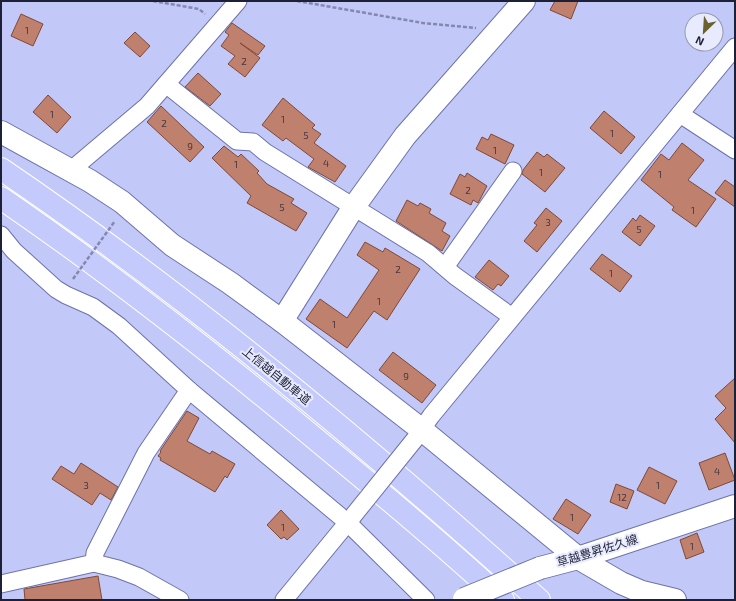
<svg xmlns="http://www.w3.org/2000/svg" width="736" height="601" font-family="'Exo 2','Noto Sans JP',sans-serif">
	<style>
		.building { fill: #bf816d; stroke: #814836 }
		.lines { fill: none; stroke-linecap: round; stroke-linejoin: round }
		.street-casing { stroke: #6d73a9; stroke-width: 19 }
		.secondary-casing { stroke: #6d73a9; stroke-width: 24 }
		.highway-casing { stroke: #fff; stroke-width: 24 }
		.path { stroke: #8488af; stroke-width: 2.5; stroke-dasharray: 4 2; stroke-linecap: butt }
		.street { stroke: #fff; stroke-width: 17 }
		.secondary { stroke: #fff; stroke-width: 22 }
		.highway { stroke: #c4cbfc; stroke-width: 22 }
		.street-bridge-casing { stroke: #6d73a9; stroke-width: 19; stroke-linecap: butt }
		.secondary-bridge-casing { stroke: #6d73a9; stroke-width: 24; stroke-linecap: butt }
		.path-bridge { stroke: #8488af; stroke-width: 2.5; stroke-dasharray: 4 2; stroke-linecap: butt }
		.street-bridge { stroke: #fff; stroke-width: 17 }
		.secondary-bridge { stroke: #fff; stroke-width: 22 }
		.labels { text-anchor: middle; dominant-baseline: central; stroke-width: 4; stroke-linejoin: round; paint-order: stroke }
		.number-label { font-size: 10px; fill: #463844 }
		.street-label { font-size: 12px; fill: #1e2037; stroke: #e8ebfe }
	</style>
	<rect width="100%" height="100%" fill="#c2c8f8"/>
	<!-- building -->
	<g class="building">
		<polygon points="555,1 578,1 571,19 550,10"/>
		<polygon points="21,14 43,24 33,46 11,36"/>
		<polygon points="232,23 265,46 258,55 240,43 260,58 245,77 228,64 235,56 221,46 229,35 225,32"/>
		<polygon points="135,32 150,46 140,57 124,43"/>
		<polygon points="198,73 221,94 210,106 185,87"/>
		<polygon points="48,95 71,117 57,133 33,112"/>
		<polygon points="283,98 315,125 312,128 321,134 314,143 346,166 335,182 308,167 314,159 286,138 283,141 262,125"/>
		<polygon points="161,106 204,147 190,162 147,122"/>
		<polygon points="604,111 635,137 621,154 590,128"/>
		<polygon points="491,134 514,145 505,164 476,149 482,137 488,140"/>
		<polygon points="682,143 704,160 688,180 716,199 696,227 672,210 674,207 641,180 661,154 669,160"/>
		<polygon points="224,146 238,157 241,154 259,171 257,173 267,184 294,199 291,203 307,213 296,231 247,203 251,196 212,158"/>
		<polygon points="537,152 544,157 547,154 565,168 545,192 522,174 523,170"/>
		<polygon points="467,173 487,186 478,203 473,200 471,205 450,194 460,174 465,177"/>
		<polygon points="725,180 735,187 735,207 715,193"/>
		<polygon points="407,200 418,206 420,203 431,209 429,213 446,223 442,231 450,236 442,251 396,221"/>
		<polygon points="546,208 562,221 537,252 524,241 537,225 534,223"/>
		<polygon points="640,215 655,226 640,246 622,232 633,218 636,221"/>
		<polygon points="365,242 383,252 385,248 420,269 387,320 374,311 347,348 306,319 320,299 347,318 379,270 357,255"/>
		<polygon points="602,254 632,276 620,292 590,269"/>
		<polygon points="489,260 509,276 501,286 498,284 493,290 475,277"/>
		<polygon points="393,352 436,385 422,403 379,370"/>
		<polygon points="735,378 735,443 715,419 726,408 715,396"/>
		<polygon points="187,411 199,418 187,441 210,454 212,451 235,464 227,478 225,476 215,492 160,460 161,458 158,456 161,452 160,451"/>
		<polygon points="725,453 735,480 709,490 699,463"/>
		<polygon points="81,463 118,487 111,500 100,493 92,505 52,479 61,466 74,474"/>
		<polygon points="649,467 677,481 665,504 637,490"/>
		<polygon points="616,484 634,491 627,509 610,502"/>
		<polygon points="566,499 591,515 578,534 553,519"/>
		<polygon points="281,510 299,529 287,540 284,537 281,539 267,525"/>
		<polygon points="697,533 704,552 686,559 680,540"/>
		<polygon points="98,576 102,600 25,600 24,589"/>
	</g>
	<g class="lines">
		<!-- street casing -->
		<g class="street-casing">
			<g id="street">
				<polyline points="166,84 237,141 253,142 265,152 428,253 455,276 512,317"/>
				<polyline points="680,114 735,150"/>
				<polyline points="70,171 147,106 238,1"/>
				<polyline points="1,235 14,251 56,289 66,295 93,307 119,326 189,390 347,522 426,600"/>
				<polyline points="445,267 513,171"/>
				<polyline points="415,439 431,416 735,47"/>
				<polyline points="94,563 95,553 146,453 189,390"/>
				<polyline points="1,584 94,563 118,569 139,577 180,600"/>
				<polyline points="284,600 353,516"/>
			</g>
		</g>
		<!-- secondary casing -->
		<g class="secondary-casing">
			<g id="secondary">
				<polyline points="1,132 90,181 122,202 172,245 230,283 282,321 422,430 578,558 621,583 642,592 675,600"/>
				<polyline points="282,321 353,208 405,136 524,1"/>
				<polyline points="540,568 578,558 735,506"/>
			</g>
		</g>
		<!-- highway casing -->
		<g class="highway-casing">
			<g id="highway">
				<path d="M 1,169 C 191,298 368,446 539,600"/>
				<path d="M 1,198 C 113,275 220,359 324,446 C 385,496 445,546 503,600"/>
			</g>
		</g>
		<!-- path -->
		<g class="path">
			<polyline points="153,1 199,9 205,14"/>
			<polyline points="297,1 423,23 476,28"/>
		</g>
		<!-- street -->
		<use href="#street" class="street"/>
		<!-- secondary -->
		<use href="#secondary" class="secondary"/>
		<!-- highway -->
		<use href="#highway" class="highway"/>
		<!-- street-bridge casing -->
		<g class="street-bridge-casing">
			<polyline id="street-bridge" points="353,516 415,439"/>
		</g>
		<!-- secondary-bridge casing -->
		<g class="secondary-bridge-casing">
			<polyline id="secondary-bridge" points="464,599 540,568"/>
		</g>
		<!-- path-bridge -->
		<polyline class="path-bridge" points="73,279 115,221"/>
		<!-- street-bridge -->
		<use href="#street-bridge" class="street-bridge"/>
		<!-- secondary-bridge -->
		<use href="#secondary-bridge" class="secondary-bridge"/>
	</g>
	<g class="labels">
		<!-- number labels -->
		<g class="number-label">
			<text x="27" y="30">1</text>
			<text x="244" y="61">2</text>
			<text x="52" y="114">1</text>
			<text x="283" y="119">1</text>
			<text x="164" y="123">2</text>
			<text x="612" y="133">1</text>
			<text x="306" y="135">5</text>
			<text x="190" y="146">9</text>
			<text x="495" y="150">1</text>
			<text x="326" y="163">4</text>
			<text x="236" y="164">1</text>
			<text x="541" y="172">1</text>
			<text x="660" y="174">1</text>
			<text x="468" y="190">2</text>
			<text x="282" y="207">5</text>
			<text x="693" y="210">1</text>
			<text x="548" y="222">3</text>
			<text x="639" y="229">5</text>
			<text x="398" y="269">2</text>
			<text x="611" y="273">1</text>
			<text x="379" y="301">1</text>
			<text x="334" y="324">1</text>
			<text x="406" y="376">9</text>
			<text x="717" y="471">4</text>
			<text x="86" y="485">3</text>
			<text x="658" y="485">1</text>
			<text x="622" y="497">12</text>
			<text x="572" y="517">1</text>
			<text x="283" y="527">1</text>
			<text x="692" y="546">1</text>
		</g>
		<!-- street labels -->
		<g class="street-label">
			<text transform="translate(277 375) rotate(39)">上信越自動車道</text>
			<text transform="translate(597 550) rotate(-17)">草越豊昇佐久線</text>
		</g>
	</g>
	<!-- border -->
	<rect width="736" height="601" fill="none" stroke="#1e2037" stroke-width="4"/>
	<!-- north arrow -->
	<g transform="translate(704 32) rotate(205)"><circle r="19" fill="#e8ebfe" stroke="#979aae"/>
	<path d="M0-3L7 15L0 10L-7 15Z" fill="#6c622f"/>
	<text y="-6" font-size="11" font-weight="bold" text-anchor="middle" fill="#1e2037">N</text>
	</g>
</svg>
